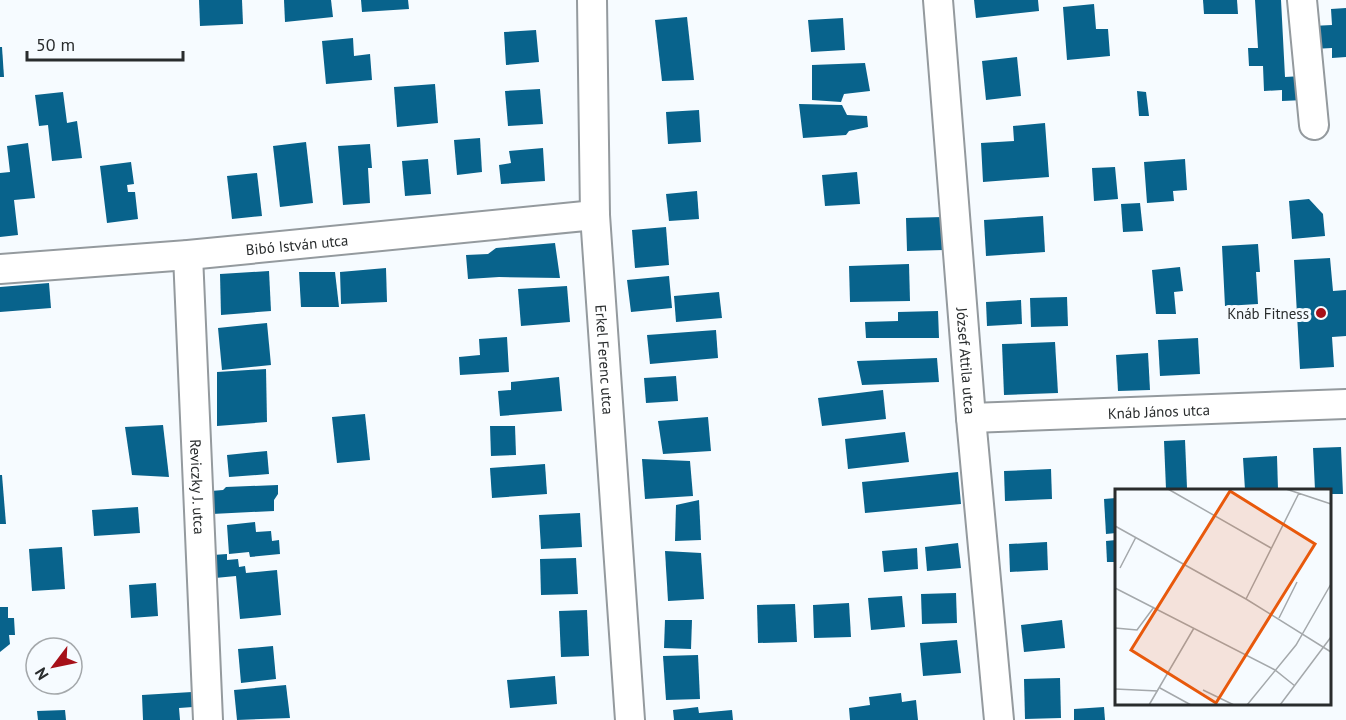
<svg xmlns="http://www.w3.org/2000/svg" width="1346" height="720" font-family="'PT Sans',sans-serif">
	<style>
		.building { fill: #08638c }
		.lines { fill: none; stroke-linecap: round; stroke-linejoin: round }
		.minor-casing { stroke: #949a9e; stroke-width: 32 }
		.minor { stroke: #fff; stroke-width: 28 }
		.poi-dot { fill: #a61019; stroke: #f6fbff; stroke-width: 2 }
		.labels { text-anchor: middle; dominant-baseline: central; stroke-width: 6; stroke-linejoin: round; paint-order: stroke }
		.street-label { font-size: 15px; fill: #292c2d; stroke: #f6fbff }
		.poi-label { font-size: 15px; fill: #292c2d; stroke: #f6fbff; text-anchor: end }
		.inset-road { fill: none; stroke: #a4a8ab; stroke-width: 1.5 }
		.view { fill: #e8590c; fill-opacity: 0.15; stroke: #e8590c; stroke-width: 3 }
		.inset-edge { fill: none; stroke: #292c2d; stroke-width: 3 }
	</style>
	<rect width="100%" height="100%" fill="#f6fbff"/>
	<!-- building -->
	<g class="building">
		<polygon points="199,0 242,0 243,24 200,26"/>
		<polygon points="284,0 331,0 333,17 285,22"/>
		<polygon points="361,0 408,0 409,9 362,12"/>
		<polygon points="974,0 1038,0 1039,11 976,18"/>
		<polygon points="1203,0 1237,0 1238,14 1204,14"/>
		<polygon points="1255,0 1281,0 1285,77 1302,76 1304,100 1282,101 1282,90 1264,91 1263,66 1249,66 1248,48 1258,48"/>
		<polygon points="1094,4 1096,29 1108,29 1110,56 1067,60 1063,7"/>
		<polygon points="1346,8 1346,57 1332,58 1332,48 1313,49 1312,26 1332,25 1331,9"/>
		<polygon points="687,17 694,80 662,81 655,20"/>
		<polygon points="843,18 845,50 811,52 808,20"/>
		<polygon points="536,30 539,62 506,65 504,32"/>
		<polygon points="353,38 354,56 370,54 372,80 326,84 322,41"/>
		<polygon points="0,47 2,47 4,77 0,77"/>
		<polygon points="1017,57 1021,96 986,100 982,61"/>
		<polygon points="865,63 870,91 844,94 841,102 812,100 812,65"/>
		<polygon points="435,84 438,123 397,127 394,87"/>
		<polygon points="540,89 543,124 508,126 505,91"/>
		<polygon points="1137,91 1146,92 1149,116 1139,116"/>
		<polygon points="63,92 67,123 77,121 82,158 52,161 48,125 39,126 35,95"/>
		<polygon points="799,104 842,105 847,115 867,116 868,127 849,131 846,135 803,138"/>
		<polygon points="699,110 701,142 668,144 666,112"/>
		<polygon points="1045,123 1049,177 983,182 981,143 1014,141 1013,126"/>
		<polygon points="480,138 482,172 457,175 454,140"/>
		<polygon points="306,142 313,203 280,207 273,146"/>
		<polygon points="28,143 35,198 14,200 18,235 0,237 0,173 10,172 7,146"/>
		<polygon points="370,144 372,168 368,168 370,203 343,205 338,146"/>
		<polygon points="543,148 545,181 501,184 499,165 511,163 509,151"/>
		<polygon points="428,159 431,194 405,196 402,161"/>
		<polygon points="1185,159 1187,190 1173,191 1174,201 1147,203 1144,162"/>
		<polygon points="131,162 134,184 127,185 128,192 135,192 138,219 107,223 100,166"/>
		<polygon points="1115,167 1118,199 1094,201 1092,168"/>
		<polygon points="857,172 860,204 825,206 822,175"/>
		<polygon points="257,173 262,216 232,219 227,176"/>
		<polygon points="697,191 699,219 669,221 666,194"/>
		<polygon points="1309,199 1323,214 1325,236 1292,239 1289,201"/>
		<polygon points="1140,203 1143,231 1123,232 1121,204"/>
		<polygon points="1043,216 1045,252 986,256 984,220"/>
		<polygon points="943,217 944,250 907,251 906,218"/>
		<polygon points="666,227 669,265 635,268 632,230"/>
		<polygon points="555,243 560,278 499,277 468,279 466,255 488,254 496,248"/>
		<polygon points="1258,244 1260,272 1256,272 1258,304 1225,306 1222,246"/>
		<polygon points="1330,258 1333,291 1346,290 1346,336 1332,337 1334,367 1300,369 1294,260"/>
		<polygon points="909,264 910,301 850,302 849,266"/>
		<polygon points="1180,267 1183,291 1174,292 1176,314 1156,314 1152,270"/>
		<polygon points="386,268 387,302 341,304 340,272"/>
		<polygon points="269,271 271,311 221,315 220,274"/>
		<polygon points="299,272 335,272 339,307 301,307"/>
		<polygon points="669,276 672,308 631,312 627,280"/>
		<polygon points="49,283 51,308 0,312 0,287"/>
		<polygon points="567,286 570,322 521,326 518,289"/>
		<polygon points="719,292 722,318 676,322 674,296"/>
		<polygon points="1067,297 1068,326 1031,327 1030,298"/>
		<polygon points="1021,300 1022,324 987,326 986,302"/>
		<polygon points="938,311 939,338 866,338 865,322 898,321 898,312"/>
		<polygon points="267,323 271,365 222,370 218,328"/>
		<polygon points="716,330 718,358 650,364 647,335"/>
		<polygon points="507,337 509,372 460,375 459,357 480,355 479,339"/>
		<polygon points="1198,338 1200,374 1160,376 1158,340"/>
		<polygon points="1055,342 1058,393 1004,395 1002,344"/>
		<polygon points="1148,353 1150,390 1118,391 1116,355"/>
		<polygon points="937,358 939,382 862,385 857,361"/>
		<polygon points="266,369 267,422 217,426 217,372"/>
		<polygon points="676,376 678,401 646,403 644,378"/>
		<polygon points="559,377 562,411 500,416 498,391 511,390 511,382"/>
		<polygon points="883,390 886,419 822,426 818,398"/>
		<polygon points="365,414 370,460 337,463 332,417"/>
		<polygon points="708,417 711,451 663,454 658,421"/>
		<polygon points="163,425 169,477 132,475 125,427"/>
		<polygon points="490,426 515,426 516,455 491,456"/>
		<polygon points="905,432 909,462 848,469 845,439"/>
		<polygon points="1185,440 1187,488 1166,489 1164,441"/>
		<polygon points="1341,447 1343,494 1330,494 1330,490 1315,490 1313,448"/>
		<polygon points="267,451 269,474 229,477 227,455"/>
		<polygon points="1277,456 1278,490 1245,490 1243,458"/>
		<polygon points="642,459 690,461 693,496 645,499"/>
		<polygon points="545,464 547,494 492,498 490,468"/>
		<polygon points="1051,469 1052,499 1005,501 1004,471"/>
		<polygon points="958,472 961,504 865,513 862,482"/>
		<polygon points="0,475 2,475 6,524 0,524"/>
		<polygon points="278,485 278,494 274,500 274,511 212,514 211,491 223,490 226,487"/>
		<polygon points="1116,498 1116,533 1106,534 1104,499"/>
		<polygon points="699,500 701,540 675,541 676,505"/>
		<polygon points="138,507 140,533 94,536 92,510"/>
		<polygon points="580,513 582,547 541,549 539,515"/>
		<polygon points="255,522 256,532 271,531 272,541 279,540 280,554 250,557 249,552 229,554 227,525"/>
		<polygon points="1116,540 1116,562 1107,562 1106,541"/>
		<polygon points="1047,542 1048,570 1010,572 1009,544"/>
		<polygon points="958,543 961,568 927,571 925,547"/>
		<polygon points="62,547 65,589 32,591 29,549"/>
		<polygon points="917,548 918,569 884,572 882,551"/>
		<polygon points="665,551 701,553 704,599 668,601"/>
		<polygon points="227,554 227,560 238,559 239,567 245,566 246,573 277,570 281,615 240,619 236,576 215,578 213,555"/>
		<polygon points="576,558 578,594 541,595 540,559"/>
		<polygon points="156,583 158,616 131,618 129,585"/>
		<polygon points="956,593 957,623 922,624 921,594"/>
		<polygon points="902,596 905,627 871,630 868,598"/>
		<polygon points="849,603 851,637 814,638 813,605"/>
		<polygon points="795,604 797,642 758,643 757,605"/>
		<polygon points="0,607 8,607 8,618 14,618 15,635 9,635 10,644 0,652"/>
		<polygon points="587,610 589,656 561,657 559,611"/>
		<polygon points="665,620 692,620 691,649 664,648"/>
		<polygon points="1062,620 1065,648 1024,652 1021,625"/>
		<polygon points="957,640 961,673 923,676 920,643"/>
		<polygon points="273,646 276,679 241,683 238,649"/>
		<polygon points="698,655 700,699 666,700 663,656"/>
		<polygon points="555,676 557,704 510,708 507,680"/>
		<polygon points="1060,678 1061,718 1025,719 1024,679"/>
		<polygon points="286,685 290,718 237,720 234,690"/>
		<polygon points="192,692 193,707 179,708 180,720 143,720 142,695"/>
		<polygon points="901,693 902,702 916,700 918,720 850,720 849,708 870,705 869,697"/>
		<polygon points="698,707 699,713 732,710 733,720 674,720 673,710"/>
		<polygon points="1104,707 1105,720 1074,720 1074,709"/>
		<polygon points="65,710 66,720 38,720 37,711"/>
	</g>
	<g class="lines">
		<!-- minor casing -->
		<g class="minor-casing">
			<g id="minor">
				<path id="s1" d="M 592,0 L 595,215 L 630,720"/>
				<path id="s2" d="M 938,0 L 971,418 L 999,720"/>
				<polyline points="1302,0 1314,125"/>
				<path id="s3" d="M 188,255 L 208,720"/>
				<path id="s4" d="M 0,269 L 188,255 L 595,215"/>
				<path id="s5" d="M 971,418 L 1346,404"/>
			</g>
		</g>
		<!-- minor -->
		<use href="#minor" class="minor"/>
	</g>
	<!-- markers -->
	<circle class="poi-dot" cx="1321" cy="313" r="6"/>
	<g class="labels">
		<!-- street labels -->
		<g class="street-label">
			<text stroke="none"><textPath href="#s4" startOffset="298">Bibó István utca</textPath></text>
			<text stroke="none"><textPath href="#s1" startOffset="360">Erkel Ferenc utca</textPath></text>
			<text stroke="none"><textPath href="#s2" startOffset="362">József Attila utca</textPath></text>
			<text stroke="none"><textPath href="#s5" startOffset="188">Knáb János utca</textPath></text>
			<text stroke="none"><textPath href="#s3" startOffset="232">Reviczky J. utca</textPath></text>
		</g>
		<!-- poi labels -->
		<g class="poi-label">
			<text x="1309" y="313">Knáb Fitness</text>
		</g>
	</g>
	<!-- overview -->
	<g transform="translate(1115 489)">
		<rect width="216" height="216" fill="#f6fbff"/>
		<path class="inset-road" d="M 53,0 L 156,59M 171,0 L 216,15M 0,37 L 131,110 L 216,163M 5,79 L 21,48M 0,99 L 160,181 L 180,197M 131,110 L 184,4M 164,129 L 182,93M 0,139 L 22,141 L 39,118M 45,199 L 76,216M 0,200 L 43,202M 88,201 L 119,216M 34,216 L 79,139M 132,216 L 181,156 L 216,95M 165,216 L 216,148"/>
		<path class="view" d="M 115,2 L 200,55 L 101,214 L 16,161 Z"/>
		<rect width="216" height="216" class="inset-edge"/>
	</g>
	<!-- north arrow -->
	<g transform="translate(54 666) rotate(238)"><circle r="28" fill="#f6fbff" stroke="#a4a8ab" stroke-width="1.5"/>
	<path d="M0-4.5L10 22L0 15L-10 22Z" fill="#a61019"/>
	<text y="-9" font-size="16" font-weight="bold" text-anchor="middle" fill="#292c2d">N</text>
	</g>
	<!-- scale -->
	<path d="M27 51v9h156v-9" fill="none" stroke="#292c2d" stroke-width="3"/>
	<text x="36" y="51" font-size="18" fill="#292c2d" stroke="#f6fbff" stroke-width="4.5" paint-order="stroke">50 m</text>
</svg>
